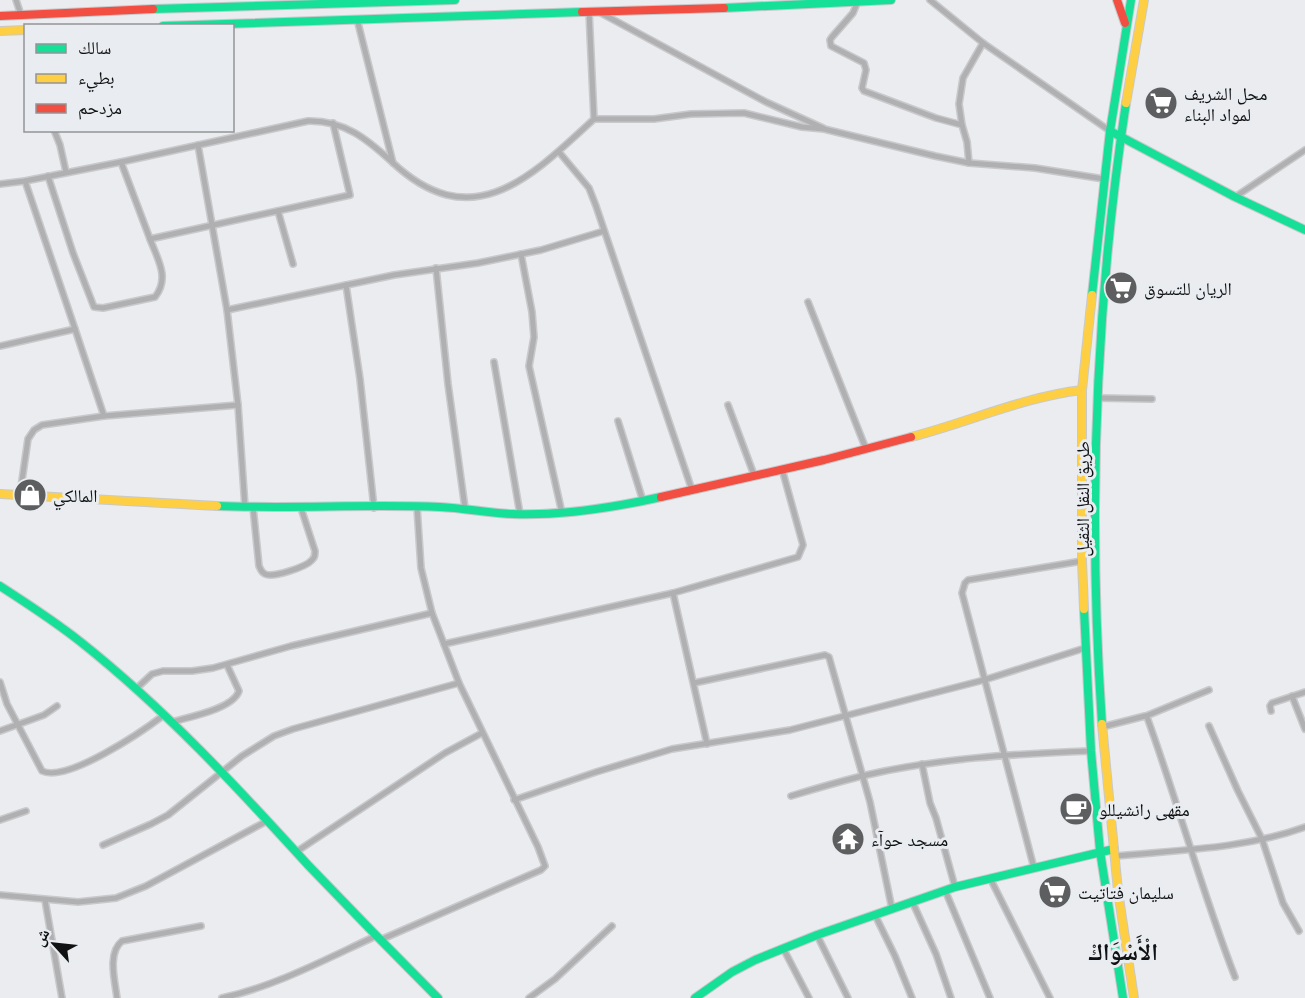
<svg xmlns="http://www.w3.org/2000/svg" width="1305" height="998" font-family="'Golos Text','Noto Naskh Arabic',sans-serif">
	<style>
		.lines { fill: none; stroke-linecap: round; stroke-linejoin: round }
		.street-casing { stroke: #c8c9cb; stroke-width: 8 }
		.fast-casing { stroke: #c8c9cb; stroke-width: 10 }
		.slow-casing { stroke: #c8c9cb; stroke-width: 10 }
		.jam-casing { stroke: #c8c9cb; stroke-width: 10 }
		.street { stroke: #b0b0b2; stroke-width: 5 }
		.fast { stroke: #16e098; stroke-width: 8 }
		.slow { stroke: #ffcf43; stroke-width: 8 }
		.jam { stroke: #f24e42; stroke-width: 8 }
		.labels { text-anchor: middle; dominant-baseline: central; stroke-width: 6; stroke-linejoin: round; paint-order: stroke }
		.poi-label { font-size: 18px; fill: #101112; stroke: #e9ecf0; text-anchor: start }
		.street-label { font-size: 18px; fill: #101112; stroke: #e9ecf0 }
		.district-label { font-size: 24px; font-weight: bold; fill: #101112; stroke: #e9ecf0 }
	</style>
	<rect width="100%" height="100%" fill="#eaecef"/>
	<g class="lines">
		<!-- street casing -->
		<g class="street-casing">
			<g id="street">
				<polyline points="16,0 21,15"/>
				<polyline points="930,0 983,43 1110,131"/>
				<polyline points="858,1 853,13 832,37 830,40 831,46 864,63 866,70 862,88 864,91 936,118 962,125 967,142 969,163"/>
				<polyline points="599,12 766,102 823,128"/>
				<polyline points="357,19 393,163"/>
				<polyline points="594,119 654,119 691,114 744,113 802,127 824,129 935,156 969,163 1035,168 1104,179"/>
				<polyline points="962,125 959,104 963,78 983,43"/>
				<polyline points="54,130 60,145 66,172"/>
				<polyline points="198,145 227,310 238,405 245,507"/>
				<polyline points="559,152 589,188 596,206 692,490"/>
				<polyline points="121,162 150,239 350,195 333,123"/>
				<path d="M 48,176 L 73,253 L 94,307 L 103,308 L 155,297 C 170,278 158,260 150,239"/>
				<path d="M 0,184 L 25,181 L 121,162 L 308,121 C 344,120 367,139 392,162 C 472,237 530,178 594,119 L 589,11"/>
				<polyline points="1235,197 1305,150"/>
				<polyline points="278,211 293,264"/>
				<polyline points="521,254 532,312 534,337 529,366 562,513"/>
				<polyline points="436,268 448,384 465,508"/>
				<polyline points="346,285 360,379 374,508"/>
				<polyline points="808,302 866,449"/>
				<polyline points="227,310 394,275 478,263 541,250 604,231"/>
				<polyline points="75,329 104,416"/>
				<polyline points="0,346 75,329 25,181"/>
				<polyline points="494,362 520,514"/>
				<polyline points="1098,398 1152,399"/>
				<polyline points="728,405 754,475"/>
				<polyline points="618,421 643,501"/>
				<polyline points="20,494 28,439 34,430 42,425 104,416 238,405"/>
				<path d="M 253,507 L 259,566 C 261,570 261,572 265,574 C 273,578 306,567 312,560 C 315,557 315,555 315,551 L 301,508"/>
				<polyline points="673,593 707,744"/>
				<polyline points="444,644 673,593 798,557 803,545 782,469"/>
				<path d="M 0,682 L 7,704 L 42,771 C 67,783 143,731 164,715"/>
				<polyline points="694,683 825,655 829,657 870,802 892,909"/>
				<polyline points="137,688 152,674 163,671 192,671 213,668 291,646 432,613"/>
				<polyline points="1292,696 1305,729"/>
				<polyline points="1271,711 1270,706 1272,703 1305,692"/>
				<polyline points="1146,716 1209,690"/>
				<path d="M 172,722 C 189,717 233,709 239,691 L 227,665"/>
				<polyline points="1209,726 1238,791 1262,839 1283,903 1299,931"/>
				<path d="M 1102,727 L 1145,716 L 1147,717 C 1178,803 1202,892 1235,977"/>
				<polyline points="0,731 44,715 57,706"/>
				<polyline points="922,764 930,803 936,818 955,887"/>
				<path d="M 791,796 C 814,789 838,782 862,776 C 937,758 1014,754 1091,751"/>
				<polyline points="514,800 596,772 672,749 790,730 984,680 1085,648"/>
				<polyline points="0,820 26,811"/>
				<polyline points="103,845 151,824 168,815 242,756 274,736 293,729 459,683"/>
				<polyline points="296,852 445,753 482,733"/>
				<path d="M 1115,856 C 1179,850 1244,849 1305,827"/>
				<polyline points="1034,868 962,593 965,583 968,580 1082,561"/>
				<polyline points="990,878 1050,998"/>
				<polyline points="945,890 990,998"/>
				<polyline points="0,895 78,902 116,898 146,886 267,821"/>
				<polyline points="45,900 62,998"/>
				<polyline points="912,901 936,954 951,998"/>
				<polyline points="875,915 895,956 912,998"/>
				<polyline points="817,935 848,998"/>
				<polyline points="380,940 541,870 545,866 538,847 459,683 432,613 421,568 417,507"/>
				<polyline points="783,948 809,998"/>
				<path d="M 117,998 C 115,981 107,953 122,941 L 201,926"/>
				<path d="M 222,998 C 276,986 326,959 376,936"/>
				<polyline points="529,998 555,979 612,926"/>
			</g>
		</g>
		<!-- fast casing -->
		<g class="fast-casing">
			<g id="fast">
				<polyline points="724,8 891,0"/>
				<polyline points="153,9 455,0"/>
				<polyline points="163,26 582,12"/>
				<polyline points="1110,131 1235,197 1305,230"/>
				<polyline points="1092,295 1110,131 1131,0"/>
				<path d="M 217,506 C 291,509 366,504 440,507 C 464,508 488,513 512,514 C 563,516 612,508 661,497"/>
				<path d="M 0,586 C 28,604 56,622 82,643 C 165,709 237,787 308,865 C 351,910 394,954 438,998"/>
				<polyline points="1084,609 1091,751 1100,851 1123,998"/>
				<path d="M 1102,724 C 1088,518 1095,307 1126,103"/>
				<polyline points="695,998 732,972 755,960 817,935 955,887 1114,849"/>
			</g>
		</g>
		<!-- slow casing -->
		<g class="slow-casing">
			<g id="slow">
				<polyline points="0,31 26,30"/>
				<polyline points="1126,103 1144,0"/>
				<path d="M 911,437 C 969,422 1023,397 1082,390"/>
				<polyline points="0,494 217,506"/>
				<polyline points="1084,609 1082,561 1082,390 1092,295"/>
				<polyline points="1102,724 1118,891 1134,998"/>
			</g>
		</g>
		<!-- jam casing -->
		<g class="jam-casing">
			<g id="jam">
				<polyline points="1117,0 1125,23"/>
				<polyline points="582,12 724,8"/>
				<polyline points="0,16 153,9"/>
				<polyline points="661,497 824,460 911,437"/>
			</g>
		</g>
		<!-- street -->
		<use href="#street" class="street"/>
		<!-- fast -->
		<use href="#fast" class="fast"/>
		<!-- slow -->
		<use href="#slow" class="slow"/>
		<!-- jam -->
		<use href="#jam" class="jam"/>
	</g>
	<!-- icons -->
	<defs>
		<g id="supermarket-disc" transform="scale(1.725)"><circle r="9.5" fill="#5c5e5f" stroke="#e9ecf0"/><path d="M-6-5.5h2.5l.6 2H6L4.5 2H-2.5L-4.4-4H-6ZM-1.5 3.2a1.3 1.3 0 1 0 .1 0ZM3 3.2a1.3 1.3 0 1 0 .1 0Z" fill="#fff"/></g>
		<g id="shop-disc" transform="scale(1.725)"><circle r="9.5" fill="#5c5e5f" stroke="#e9ecf0"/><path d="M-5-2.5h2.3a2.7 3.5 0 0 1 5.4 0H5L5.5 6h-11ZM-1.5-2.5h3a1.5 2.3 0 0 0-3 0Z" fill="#fff"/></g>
		<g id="cafe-disc" transform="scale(1.725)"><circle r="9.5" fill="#5c5e5f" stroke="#e9ecf0"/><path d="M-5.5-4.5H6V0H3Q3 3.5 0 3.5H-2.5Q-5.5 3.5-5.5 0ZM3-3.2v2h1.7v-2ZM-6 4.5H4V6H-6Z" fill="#fff"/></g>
		<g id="temple-disc" transform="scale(1.725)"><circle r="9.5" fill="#5c5e5f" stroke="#e9ecf0"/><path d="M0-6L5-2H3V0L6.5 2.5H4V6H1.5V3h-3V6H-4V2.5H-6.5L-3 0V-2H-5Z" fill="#fff"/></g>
	</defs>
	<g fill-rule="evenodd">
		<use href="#supermarket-disc" x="1161" y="103"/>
		<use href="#supermarket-disc" x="1121" y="288"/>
		<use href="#shop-disc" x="30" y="495"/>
		<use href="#cafe-disc" x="1076" y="809"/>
		<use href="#temple-disc" x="848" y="839"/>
		<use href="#supermarket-disc" x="1055" y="892"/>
	</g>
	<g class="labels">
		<!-- poi labels -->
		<g class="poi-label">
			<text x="1184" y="93">محل الشريف<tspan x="1184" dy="21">لمواد البناء</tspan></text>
			<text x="1144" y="288">الريان للتسوق</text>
			<text x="53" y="495">المالكي</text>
			<text x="1099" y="809">مقهى رانشيللو</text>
			<text x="871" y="839">مسجد حوآء</text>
			<text x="1078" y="892">سليمان فتاتيت</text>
		</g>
		<!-- street labels -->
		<g class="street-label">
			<text transform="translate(1082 499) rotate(-90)">طريق النقل الثقيل</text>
		</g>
		<!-- district labels -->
		<g class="district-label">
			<text x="1123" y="950">الْأَسْوَاكْ</text>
		</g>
	</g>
	<!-- legend -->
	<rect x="24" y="24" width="210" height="108" fill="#e9ecf0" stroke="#929497" stroke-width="1.5"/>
	<rect x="36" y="44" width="30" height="9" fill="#16e098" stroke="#929497" stroke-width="1.5"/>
	<text x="78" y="54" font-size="18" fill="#101112">سالك</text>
	<rect x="36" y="74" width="30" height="9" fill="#ffcf43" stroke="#929497" stroke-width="1.5"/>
	<text x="78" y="84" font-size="18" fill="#101112">بطيء</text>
	<rect x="36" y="104" width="30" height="9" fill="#f24e42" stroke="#929497" stroke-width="1.5"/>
	<text x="78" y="114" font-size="18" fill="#101112">مزدحم</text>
	<!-- north arrow -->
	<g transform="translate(54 944) rotate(297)" stroke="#e9ecf0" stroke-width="4.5" paint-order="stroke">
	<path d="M0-4.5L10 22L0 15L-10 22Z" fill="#101112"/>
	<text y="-9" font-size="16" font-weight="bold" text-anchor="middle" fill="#101112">ش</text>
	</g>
</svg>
